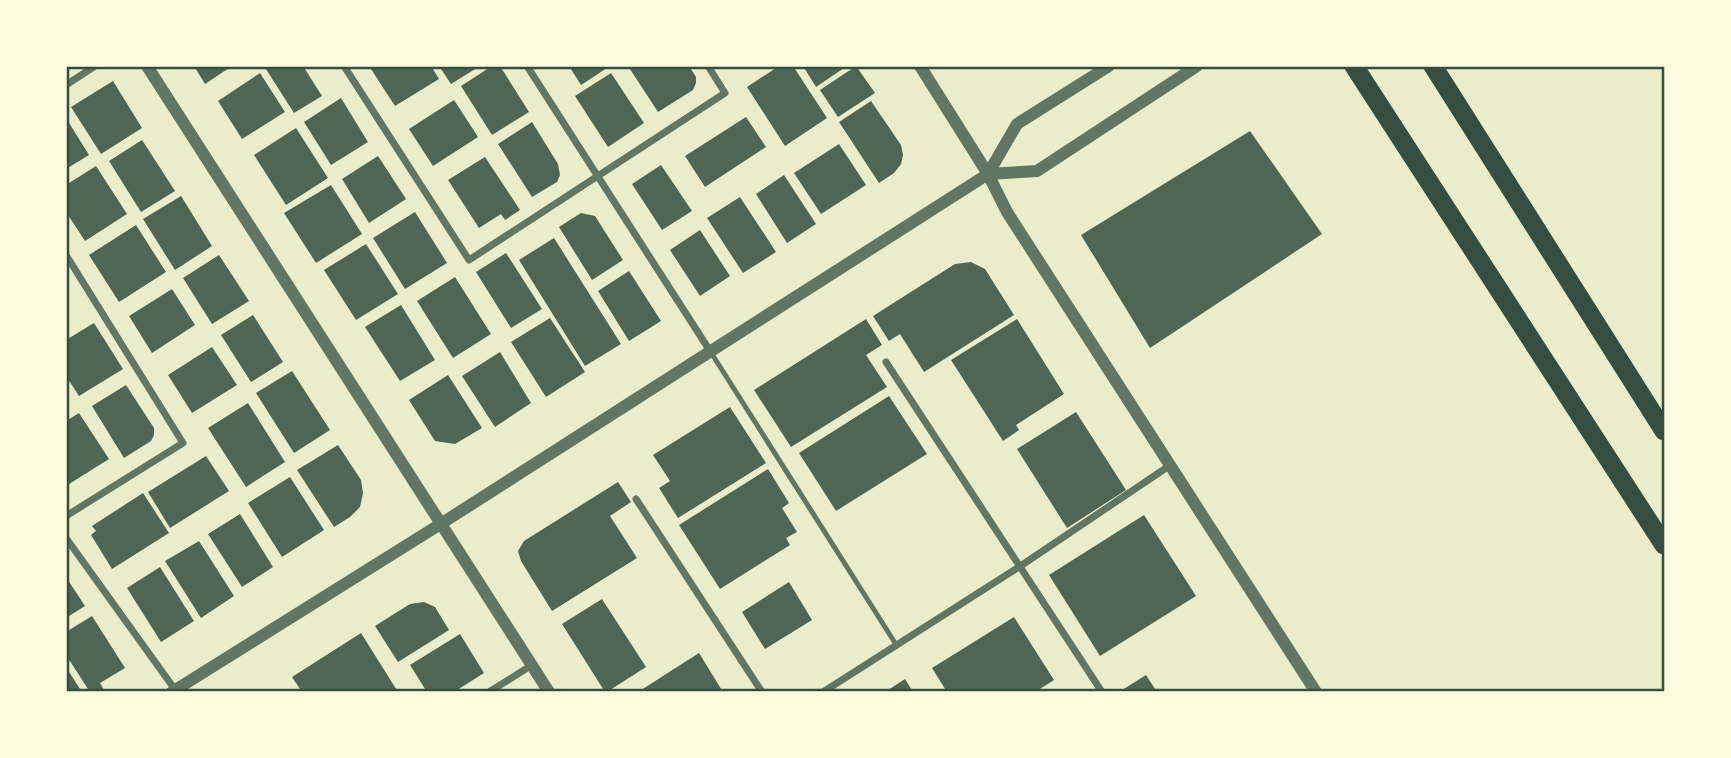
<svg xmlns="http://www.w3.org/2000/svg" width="1731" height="758" font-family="'IBM Plex Sans',sans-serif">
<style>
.building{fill:#4f6655}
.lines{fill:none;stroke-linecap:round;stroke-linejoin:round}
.service{stroke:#617663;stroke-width:5}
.minor{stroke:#617663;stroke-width:7}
.tertiary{stroke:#617663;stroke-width:12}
.trunk{stroke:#344e41;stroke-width:19}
.neatline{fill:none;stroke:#344e41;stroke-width:2.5}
</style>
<rect width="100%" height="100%" fill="#e9edc9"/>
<path class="building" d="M 194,66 L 232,66 L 205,84 Z
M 264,66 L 303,66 L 322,96 L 294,113 Z
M 369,66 L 431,66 L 439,79 L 395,106 Z
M 439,66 L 480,66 L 451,84 Z
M 492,66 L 500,66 L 529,112 L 492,135 L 461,86 Z
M 569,66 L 610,66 L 581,85 Z
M 628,66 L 689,66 L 696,77 L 696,83 L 693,90 L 658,112 Z
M 779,66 L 793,66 L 827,118 L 785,146 L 747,87 Z
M 803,66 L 847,66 L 816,87 Z
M 856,66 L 875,93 L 838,117 L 820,90 Z
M 260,73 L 285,112 L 242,139 L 218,101 Z
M 611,73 L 644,123 L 608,147 L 575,96 Z
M 113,81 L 142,128 L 101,154 L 71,107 Z
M 341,98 L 368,142 L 331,165 L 304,122 Z
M 454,100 L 478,137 L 433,166 L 409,129 Z
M 871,101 L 901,145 L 903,155 L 901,164 L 894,173 L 879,183 L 839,122 Z
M 746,117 L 766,147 L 705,187 L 685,156 Z
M 66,118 L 89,155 L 66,169 Z
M 532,122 L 558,164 L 560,175 L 557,182 L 532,197 L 498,144 Z
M 296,128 L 328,178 L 286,205 L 254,155 Z
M 1250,131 L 1322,234 L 1150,348 L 1081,235 Z
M 142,140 L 175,191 L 141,212 L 109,161 Z
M 839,144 L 866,185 L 821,214 L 794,173 Z
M 378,156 L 406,199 L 369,223 L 342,179 Z
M 485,157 L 520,210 L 505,220 L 501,214 L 479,228 L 448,180 Z
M 661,165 L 692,211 L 662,230 L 632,184 Z
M 96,166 L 127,214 L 85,241 L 66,212 L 66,185 Z
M 784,175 L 816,224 L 787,243 L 756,194 Z
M 331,185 L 362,234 L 316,263 L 284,213 Z
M 181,196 L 212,246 L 175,270 L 143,219 Z
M 740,197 L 776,252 L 743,273 L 707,218 Z
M 415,212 L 447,263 L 405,289 L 373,238 Z
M 581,213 L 595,216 L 623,260 L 592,280 L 559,227 Z
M 136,225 L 166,272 L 119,302 L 89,255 Z
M 700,230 L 730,276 L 700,296 L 670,250 Z
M 554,238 L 621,344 L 585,366 L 519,260 Z
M 366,244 L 398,294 L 356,320 L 324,270 Z
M 506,253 L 542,309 L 511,328 L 476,272 Z
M 219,255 L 249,301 L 212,324 L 183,278 Z
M 971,262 L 985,269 L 1014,315 L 924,372 L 900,334 L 889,341 L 873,316 L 955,264 Z
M 629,271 L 661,321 L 629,341 L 598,291 Z
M 455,277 L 491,334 L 453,358 L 417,301 Z
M 172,289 L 195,325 L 152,353 L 129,316 Z
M 401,305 L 435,360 L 400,381 L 365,327 Z
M 253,315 L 283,362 L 251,382 L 221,335 Z
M 550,318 L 585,372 L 546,397 L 511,342 Z
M 866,319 L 882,345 L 866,355 L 887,387 L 791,447 L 754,390 Z
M 1017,319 L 1064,394 L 1016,425 L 1019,430 L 1003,441 L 951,360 Z
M 94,323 L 123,369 L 79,396 L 66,376 L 66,340 Z
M 212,347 L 237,385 L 192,413 L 168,375 Z
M 500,352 L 531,403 L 495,427 L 462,376 Z
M 292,371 L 330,430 L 294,453 L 256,393 Z
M 448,375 L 482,428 L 455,444 L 435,441 L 409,400 Z
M 126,385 L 154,428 L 154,435 L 151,441 L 124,458 L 92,406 Z
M 889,396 L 927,454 L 836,511 L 799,453 Z
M 248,403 L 285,462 L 246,487 L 208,428 Z
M 730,407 L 766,463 L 678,518 L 659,488 L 670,481 L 653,455 Z
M 1076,412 L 1126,490 L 1067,528 L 1017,449 Z
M 79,413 L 109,459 L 66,486 L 66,421 Z
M 338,445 L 361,480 L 363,493 L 360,507 L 350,517 L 334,527 L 297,470 Z
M 206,456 L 229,491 L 170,528 L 148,492 Z
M 768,469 L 789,503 L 782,508 L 797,532 L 786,538 L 790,545 L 720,589 L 679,525 Z
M 290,477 L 324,530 L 282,557 L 248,503 Z
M 618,482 L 631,502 L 610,516 L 637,558 L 552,611 L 521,561 L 518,551 L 524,541 Z
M 143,493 L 169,533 L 112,569 L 91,535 L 96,531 L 92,526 Z
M 240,514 L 273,567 L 242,587 L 208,534 Z
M 1144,515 L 1196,596 L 1100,656 L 1049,575 Z
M 199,541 L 234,596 L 201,618 L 165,561 Z
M 160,567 L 194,621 L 161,642 L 127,588 Z
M 66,577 L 85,606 L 66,618 Z
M 789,582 L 812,620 L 765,649 L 742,612 Z
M 602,599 L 646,667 L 607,692 L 605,692 L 562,624 Z
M 424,602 L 435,607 L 449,630 L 398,662 L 375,626 L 410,604 Z
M 92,616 L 125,668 L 100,683 L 105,692 L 90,692 L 66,655 L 66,632 Z
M 1014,617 L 1054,680 L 1035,692 L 947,692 L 932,668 Z
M 361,633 L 398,692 L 302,692 L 292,677 Z
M 460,634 L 484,673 L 454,692 L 427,692 L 410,665 Z
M 699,653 L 723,692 L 638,692 Z
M 66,667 L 80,689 L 76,692 L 66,692 Z
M 1146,675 L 1157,692 L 1119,692 Z
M 905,679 L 913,692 L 885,692 Z"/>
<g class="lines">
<path class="service" d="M 710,351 L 897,646"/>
<path class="minor" d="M 344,66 L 469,260 L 725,93 L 708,66
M 527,66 L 710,351
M 66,85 L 95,66
M 66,255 L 183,443 L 66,516
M 886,362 L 1102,692
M 636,499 L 762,692
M 66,538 L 176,691
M 489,692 L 532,665
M 823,692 L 1019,567 L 1169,466"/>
<path class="tertiary" d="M 147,66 L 549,692
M 920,66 L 988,174 L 1007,212 L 1316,692
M 988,174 L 1037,171 L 1197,66
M 172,692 L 439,525 L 988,174 L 1017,124 L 1109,66"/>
<path class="trunk" d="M 1354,66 L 1664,545
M 1433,66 L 1664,431"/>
</g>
<rect width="1731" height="758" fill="none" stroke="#fefae0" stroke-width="136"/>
<rect x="68" y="68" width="1595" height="622" class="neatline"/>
</svg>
